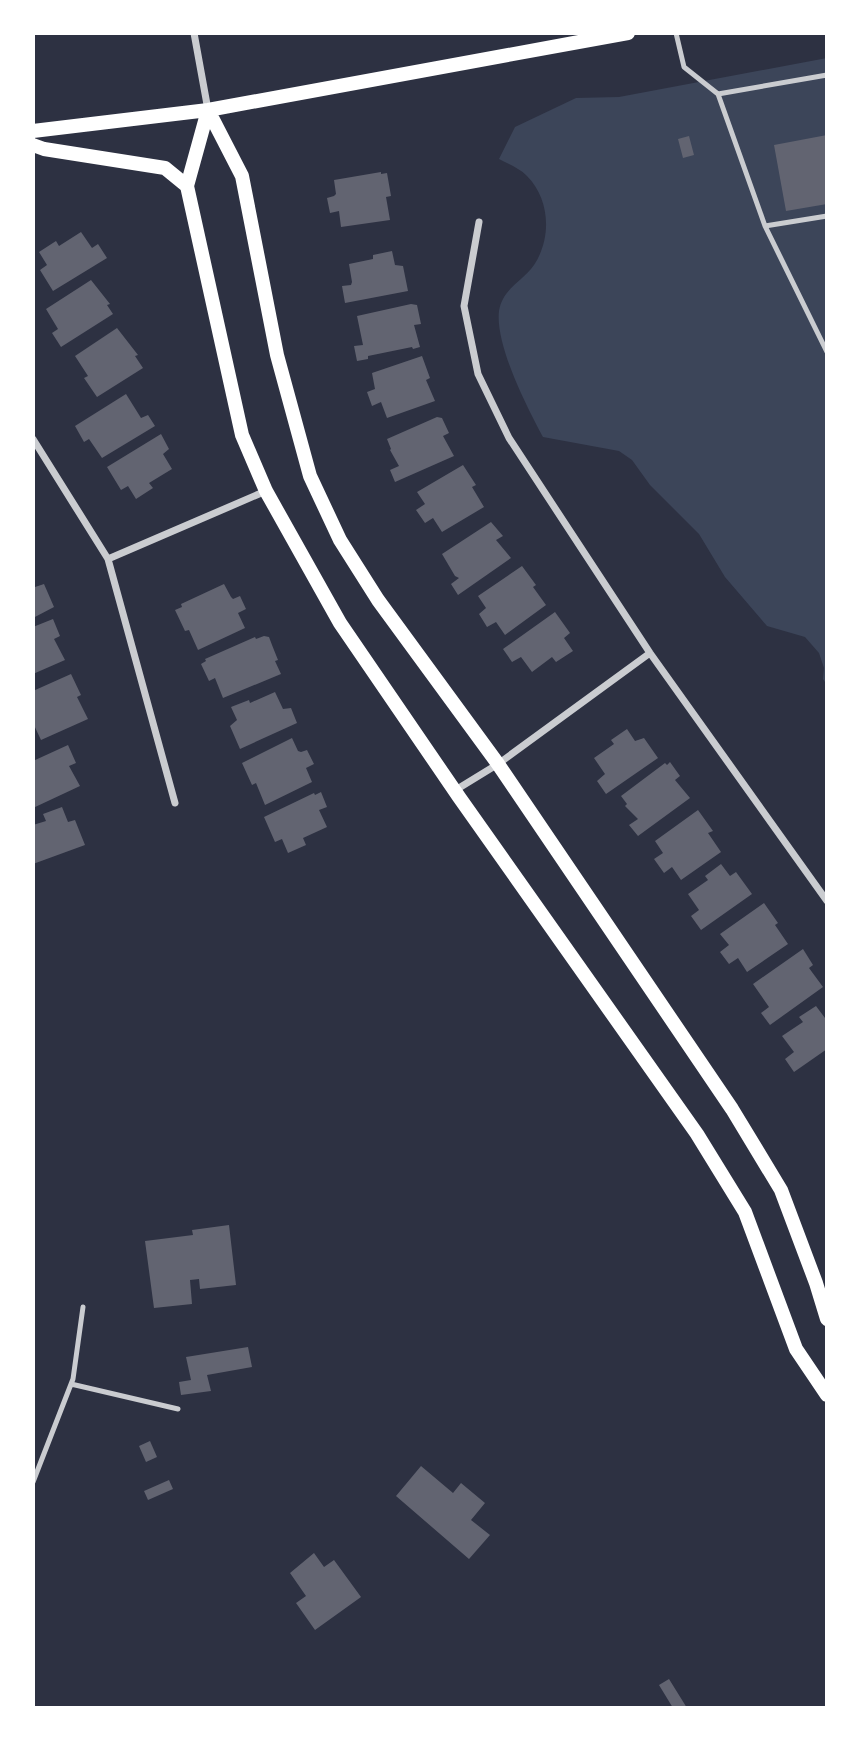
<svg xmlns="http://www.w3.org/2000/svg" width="860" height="1741" font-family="Signika,sans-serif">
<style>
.green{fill:#3c4559}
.building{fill:#626471}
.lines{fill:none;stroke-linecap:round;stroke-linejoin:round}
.service{stroke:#caccd0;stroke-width:5}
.minor{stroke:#caccd0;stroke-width:7}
.secondary{stroke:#fff;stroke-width:14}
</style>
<rect width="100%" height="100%" fill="#2d3142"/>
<path class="green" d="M 827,58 L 827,685 L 823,679 L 824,668 L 819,653 L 805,637 L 767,626 L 725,577 L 699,534 L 650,485 L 632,460 L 619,451 L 543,437 C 527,407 495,345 499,311 C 503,288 522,282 534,265 C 552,238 550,199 527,176 C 519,168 508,164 499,159 L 515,127 L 576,98 L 619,97 Z"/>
<path class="building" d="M 827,135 L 827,204 L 786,211 L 774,145 Z
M 689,136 L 694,155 L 683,158 L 678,139 Z
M 381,172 L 381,174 L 387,173 L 391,196 L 386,197 L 390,220 L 341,227 L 339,211 L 330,213 L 327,198 L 334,196 L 336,194 L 334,180 Z
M 81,232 L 92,248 L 98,244 L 107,258 L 53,291 L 40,270 L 47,265 L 39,252 L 56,241 L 59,246 Z
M 392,251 L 395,265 L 403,266 L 408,291 L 345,303 L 342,286 L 351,285 L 352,282 L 349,264 L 373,259 L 373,255 Z
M 91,280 L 110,304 L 107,305 L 113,314 L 61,347 L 52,333 L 58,329 L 46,309 Z
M 411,304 L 417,305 L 421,324 L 414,325 L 420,347 L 413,349 L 412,347 L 368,356 L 368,359 L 357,361 L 354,346 L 363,345 L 357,316 Z
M 117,328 L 138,355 L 135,356 L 143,368 L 97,397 L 84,378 L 88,376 L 75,356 Z
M 422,356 L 430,378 L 426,380 L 435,401 L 387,418 L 381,402 L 372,406 L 367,392 L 375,389 L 372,373 Z
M 126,394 L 141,418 L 148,415 L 155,426 L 102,458 L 89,439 L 84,442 L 75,426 Z
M 437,417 L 442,418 L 449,433 L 443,436 L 454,456 L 395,482 L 390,470 L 399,466 L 390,450 L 391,449 L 387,439 Z
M 161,434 L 169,449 L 163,454 L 172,469 L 149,483 L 153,488 L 136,499 L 128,486 L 121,490 L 107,467 Z
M 463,465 L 476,485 L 472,487 L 484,507 L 442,532 L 433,518 L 425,523 L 416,510 L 425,504 L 417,492 Z
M 491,522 L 503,536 L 496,540 L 511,558 L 458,595 L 451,584 L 459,578 L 455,576 L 442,554 Z
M 522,566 L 536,585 L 533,587 L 546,605 L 505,635 L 496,622 L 487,627 L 479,614 L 486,608 L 478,596 Z
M 33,583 L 35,587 L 44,584 L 54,607 L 33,618 Z
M 224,584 L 231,597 L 233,599 L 240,596 L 246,609 L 238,613 L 245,628 L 198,650 L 189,630 L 185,631 L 175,610 L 182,607 L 181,604 Z
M 555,612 L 570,633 L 564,638 L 573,651 L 556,662 L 552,657 L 532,672 L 521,657 L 512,662 L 503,649 Z
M 53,619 L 60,636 L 54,639 L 65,660 L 33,674 L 33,627 Z
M 264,636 L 269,637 L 272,645 L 278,660 L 275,661 L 281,674 L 223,698 L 215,678 L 209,681 L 201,664 L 206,661 L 205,659 L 255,637 L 256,639 Z
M 71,674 L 81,695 L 77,697 L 88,719 L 41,740 L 33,723 L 33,691 Z
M 275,692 L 283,709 L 291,708 L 297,723 L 240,749 L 230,726 L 237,720 L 231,707 L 249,700 L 250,703 Z
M 627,729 L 635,741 L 644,738 L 658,758 L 606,794 L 597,781 L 605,774 L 594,758 L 614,744 L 611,740 Z
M 292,738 L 298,751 L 301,752 L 307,750 L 314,764 L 306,768 L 312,782 L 265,805 L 256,783 L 252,785 L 242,763 Z
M 68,745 L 76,763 L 69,766 L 80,786 L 33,808 L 33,761 Z
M 670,762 L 680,776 L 675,780 L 690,798 L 638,836 L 629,825 L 638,819 L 625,806 L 627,804 L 621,796 L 665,763 L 667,765 Z
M 321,792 L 327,807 L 319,810 L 327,827 L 303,838 L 306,845 L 288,853 L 282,839 L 275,842 L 264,817 L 314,793 L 315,795 Z
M 62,807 L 68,822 L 75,820 L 85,845 L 33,864 L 33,825 L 46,821 L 43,814 Z
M 698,810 L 713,831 L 708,833 L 721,852 L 681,880 L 672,867 L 664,873 L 654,859 L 663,853 L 655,841 Z
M 721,864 L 730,876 L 736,872 L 752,894 L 701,930 L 691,916 L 699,910 L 688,894 L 708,880 L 705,876 Z
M 764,903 L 778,923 L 775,925 L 788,944 L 747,972 L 738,958 L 729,964 L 720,952 L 729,945 L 720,934 Z
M 803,949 L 813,965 L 809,968 L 823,987 L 770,1025 L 761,1013 L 769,1007 L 753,984 Z
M 816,1006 L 825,1018 L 827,1017 L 827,1049 L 794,1072 L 785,1059 L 794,1052 L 782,1036 L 803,1022 L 799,1017 Z
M 229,1225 L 236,1285 L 200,1289 L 199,1279 L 190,1280 L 192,1304 L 154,1308 L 145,1241 L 193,1235 L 192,1230 Z
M 248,1347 L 252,1367 L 207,1375 L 211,1391 L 181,1395 L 179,1382 L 191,1380 L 186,1357 Z
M 150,1441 L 157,1457 L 146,1462 L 139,1446 Z
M 421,1466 L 453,1493 L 461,1483 L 485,1503 L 471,1520 L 490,1535 L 469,1559 L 396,1496 Z
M 169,1480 L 173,1489 L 148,1500 L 144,1491 Z
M 314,1553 L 324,1567 L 334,1560 L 361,1597 L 315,1630 L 296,1603 L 306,1596 L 290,1573 Z
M 669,1679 L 687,1708 L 673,1708 L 659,1685 Z"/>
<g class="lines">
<path class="service" d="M 676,33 L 684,67 L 718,94 L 765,226 L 827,352
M 718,94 L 827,75
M 765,226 L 827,216
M 71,1384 L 178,1409
M 33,1482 L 73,1379 L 83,1307"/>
<path class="minor" d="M 194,33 L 208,110
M 479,222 L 464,306 L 478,374 L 509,438 L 650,653 L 827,901
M 33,439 L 108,559 L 175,803
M 108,559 L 266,491
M 454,791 L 498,764 L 650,653"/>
<path class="secondary" d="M 208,110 L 187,186 L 242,435 L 266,491 L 340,623 L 459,797 L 697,1134 L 745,1212 L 796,1349 L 827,1395
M 208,110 L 242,176 L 277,355 L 310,476 L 340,540 L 378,600 L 498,764 L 732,1109 L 781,1190 L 816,1283 L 827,1319
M 33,131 L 208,110 L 628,33
M 33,145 L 44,149 L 165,168 L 187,186"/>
</g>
<rect width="860" height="1741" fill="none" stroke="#ffffff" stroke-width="70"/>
</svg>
